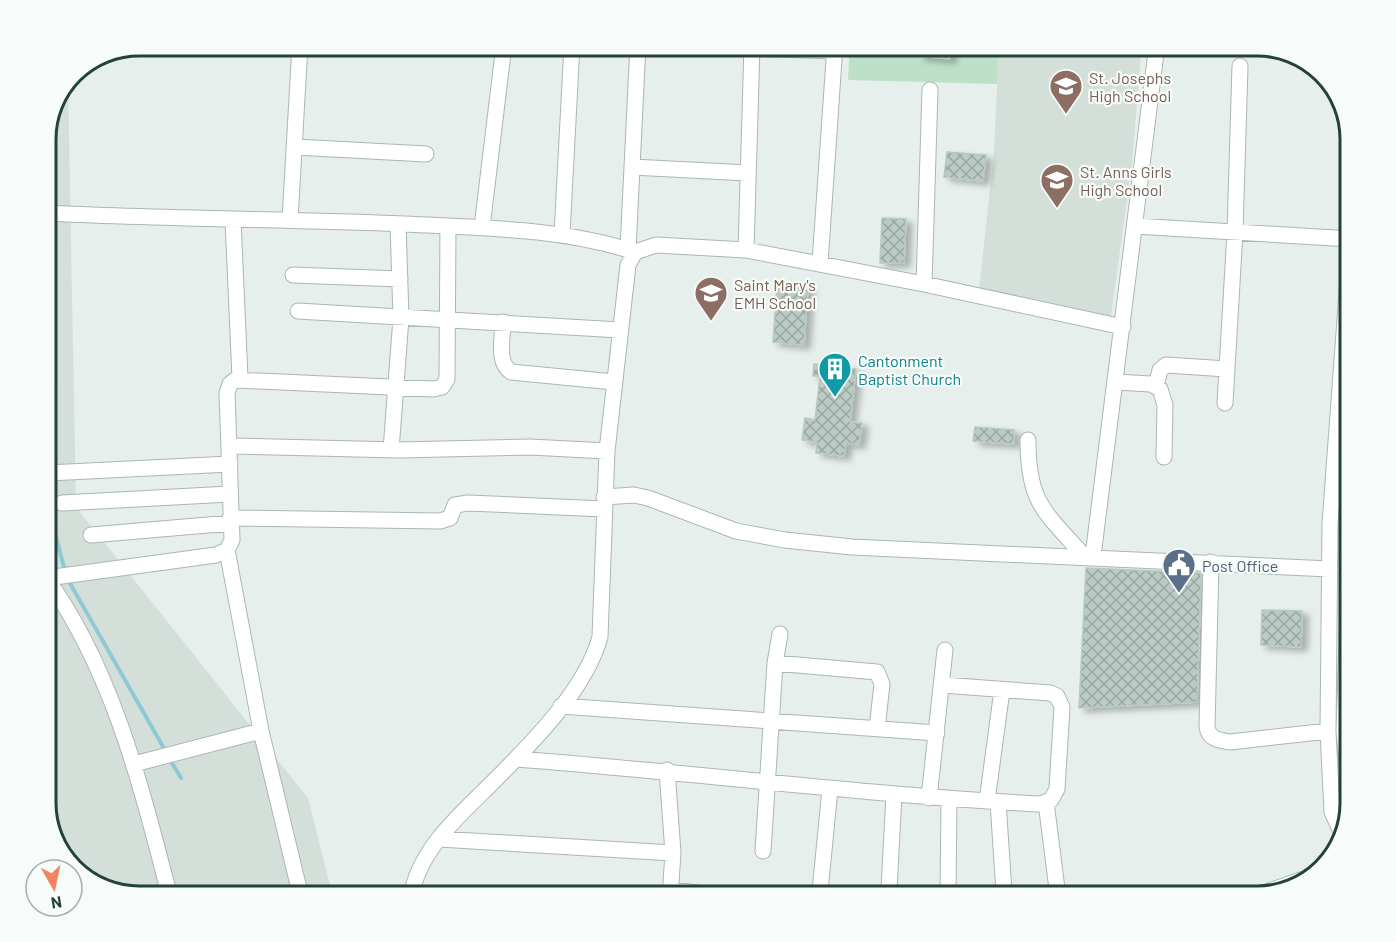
<svg xmlns="http://www.w3.org/2000/svg" width="1396" height="942" font-family="Barlow,sans-serif">
<style>
.built{fill:#d4dfda}
.pitch{fill:#bfe0c8}
.lines{fill:none;stroke-linecap:round;stroke-linejoin:round}
.stream{stroke:#8ec9d4;stroke-width:4}
.building{fill:url(#building-cross-hatch);stroke:#b8c9c2;stroke-width:1.5;filter:url(#shadow)}
.minor-casing{stroke:#a8b8b2;stroke-width:17}
.minor{stroke:#fff;stroke-width:15}
.labels{text-anchor:middle;dominant-baseline:central;stroke-width:4.5;stroke-linejoin:round;paint-order:stroke}
.education-label{font-size:16px;fill:#785e54;stroke:#f7fbf9;text-anchor:start}
.culture-label{font-size:16px;fill:#0d838f;stroke:#f7fbf9;text-anchor:start}
.service-label{font-size:16px;fill:#4e5e75;stroke:#f7fbf9;text-anchor:start}
.rim{fill:none;stroke:#24423a;stroke-width:3}
</style>
<defs>
<pattern id="building-cross-hatch" width="8" height="8" patternUnits="userSpaceOnUse" patternTransform="scale(1.5)"><rect width="8" height="8" fill="#bbcac4"/><path d="M0 0l8 8M0 8l8-8" fill="none" stroke="#98a6a0"/></pattern>
<filter id="shadow"><feDropShadow dx="6" dy="4" stdDeviation="3" flood-color="#0004"/></filter>
</defs>
<rect width="100%" height="100%" fill="#e6efeb"/>
<path class="built" d="M 999,45 L 1142,45 L 1132,163 L 1111,316 L 979,290 L 994,153 Z
M 68,83 L 76,507 L 308,798 L 333,897 L 139,897 L 86,881 L 57,850 L 45,809 L 45,133 Z"/>
<path class="pitch" d="M 850,45 L 999,45 L 997,84 L 848,80 Z"/>
<g class="lines">
<path class="stream" d="M 45,496 L 65,571
M 67,578 L 166,752
M 169,758 L 181,778"/>
</g>
<path class="building" d="M 920,45 L 951,46 L 950,59 L 919,56 Z
M 947,152 L 986,155 L 983,181 L 944,177 Z
M 882,218 L 906,219 L 904,263 L 880,263 Z
M 777,284 L 808,286 L 804,345 L 773,342 Z
M 814,364 L 856,369 L 850,422 L 862,423 L 859,445 L 846,443 L 844,456 L 816,453 L 817,442 L 802,440 L 805,418 L 815,420 L 820,376 L 813,376 Z
M 975,427 L 1014,430 L 1014,444 L 973,441 Z
M 1086,568 L 1201,573 L 1197,702 L 1079,708 Z
M 1262,610 L 1302,611 L 1301,647 L 1261,645 Z"/>
<g class="lines">
<g class="minor-casing">
<path id="minor" d="M 656,45 L 834,51
M 295,147 L 426,154
M 632,167 L 748,173
M 45,213 C 165,219 285,219 405,224 C 483,228 561,228 635,252
M 233,220 L 240,378
M 290,220 L 300,45
M 1135,226 L 1351,239
M 482,227 L 504,45
M 562,234 L 572,45
M 628,249 L 638,45
M 746,250 L 752,45
M 820,263 L 835,45
M 293,275 L 400,279
M 924,284 L 930,90
M 298,311 L 620,330
M 503,322 C 503,338 496,362 511,372 L 614,382
M 1115,382 L 1151,384 L 1160,389 L 1165,405 L 1164,457
M 1156,386 L 1160,370 L 1166,365 L 1227,369
M 1225,403 L 1235,232 L 1240,66
M 1028,440 C 1028,503 1044,511 1084,556
M 230,446 L 398,450 L 530,447 L 607,451
M 391,450 L 401,318 L 398,224
M 48,473 L 230,464
M 604,497 L 634,495 L 648,498 L 736,531 L 785,540 L 852,547 L 1330,569
M 62,503 L 230,494
M 230,518 L 440,521 L 450,518 L 455,505 L 468,503 L 604,509
M 91,535 L 231,523
M 227,550 L 261,731 L 301,897
M 1093,556 L 1157,45
M 1211,562 L 1207,727 C 1209,740 1220,740 1230,742 L 1328,731
M 45,576 C 113,670 141,786 170,897
M 47,578 L 216,555 L 227,550 L 232,540 L 227,393 L 230,384 L 235,380 L 433,389 L 442,387 L 447,379 L 448,226
M 775,663 L 877,672 L 882,684 L 877,729
M 561,706 L 937,733
M 516,759 C 691,772 865,795 1040,804 L 1051,800 L 1057,789 L 1062,707 L 1057,696 L 1050,693 L 943,685
M 134,764 L 261,731
M 667,770 L 673,853 L 670,897
M 929,798 L 945,650
M 987,801 L 1002,690
M 998,802 L 1004,892
M 1046,802 L 1058,897
M 1351,804 L 1344,731 L 1351,515
M 1342,834 L 1332,812 L 1328,731 L 1330,524 L 1351,237
M 439,839 L 673,853
M 763,851 L 775,663 L 780,634
M 889,889 L 894,795
M 671,890 L 733,897
M 948,893 L 949,799
M 411,897 C 418,854 452,822 482,793 C 523,752 585,693 600,637 L 607,451 L 628,265 L 635,252 L 656,245 L 746,250 L 924,284 L 1123,327
M 817,897 L 820,891 L 830,789
M 1252,897 L 1312,876"/>
</g>
<use href="#minor" class="minor"/>
</g>
<defs>
<g id="school-pin" transform="scale(1.725)"><path d="M0 17L-7.5 6A9.5 9.5 0 1 1 7.5 6Z" fill="#8d6e63" stroke="#f7fbf9"/><path d="M0-5L7-2L0 1L-7-2ZM-4 1L0 2.5L4 1V4Q0 6-4 4Z" fill="#fff"/></g>
<g id="building-pin" transform="scale(1.725)"><path d="M0 17L-7.5 6A9.5 9.5 0 1 1 7.5 6Z" fill="#0f9aa8" stroke="#f7fbf9"/><path d="M-4-6H4V6H1V3H-1V6H-4ZM-2.5-4.3h1.7v1.8h-1.7ZM.8-4.3h1.7v1.8H.8ZM-2.5-1h1.7V.8h-1.7ZM.8-1h1.7V.8H.8Z" fill="#fff"/></g>
<g id="civic-pin" transform="scale(1.725)"><path d="M0 17L-7.5 6A9.5 9.5 0 1 1 7.5 6Z" fill="#5c6f8a" stroke="#f7fbf9"/><path d="M-.6-6.5H3V-4.5H.6V-3L4-1V1h2V6H-6V1h2V-1L-.6-3ZM-1.2 2.5V6h2.4V2.5Z" fill="#fff"/></g>
</defs>
<g fill-rule="evenodd">
<use href="#school-pin" x="1066" y="86"/>
<use href="#school-pin" x="1057" y="180"/>
<use href="#school-pin" x="711" y="293"/>
<use href="#building-pin" x="835" y="369"/>
<use href="#civic-pin" x="1179" y="565"/>
</g>
<g class="labels">
<g class="education-label">
<text x="1089" y="77">St. Josephs<tspan x="1089" dy="18">High School</tspan></text>
<text x="1080" y="171">St. Anns Girls<tspan x="1080" dy="18">High School</tspan></text>
<text x="734" y="284">Saint Mary's<tspan x="734" dy="18">EMH School</tspan></text>
</g>
<g class="culture-label">
<text x="858" y="360">Cantonment<tspan x="858" dy="18">Baptist Church</tspan></text>
</g>
<g class="service-label">
<text x="1202" y="565">Post Office</text>
</g>
</g>
<path d="M0 0H1396V942H0ZM139 56H1257A83 83 0 0 1 1340 139V803A83 83 0 0 1 1257 886H139A83 83 0 0 1 56 803V139A83 83 0 0 1 139 56Z" fill="#f7fbf9" fill-rule="evenodd"/>
<path class="rim" d="M139 56H1257A83 83 0 0 1 1340 139V803A83 83 0 0 1 1257 886H139A83 83 0 0 1 56 803V139A83 83 0 0 1 139 56Z"/>
<g transform="translate(54 888) rotate(171)"><circle r="28" fill="#f7fbf9" stroke="#a3b1ad" stroke-width="1.5"/>
<path d="M0-4.5L10 22L0 15L-10 22Z" fill="#f4845f"/>
<text y="-9" font-size="16" font-weight="bold" text-anchor="middle" fill="#24423a">N</text>
</g>
</svg>
